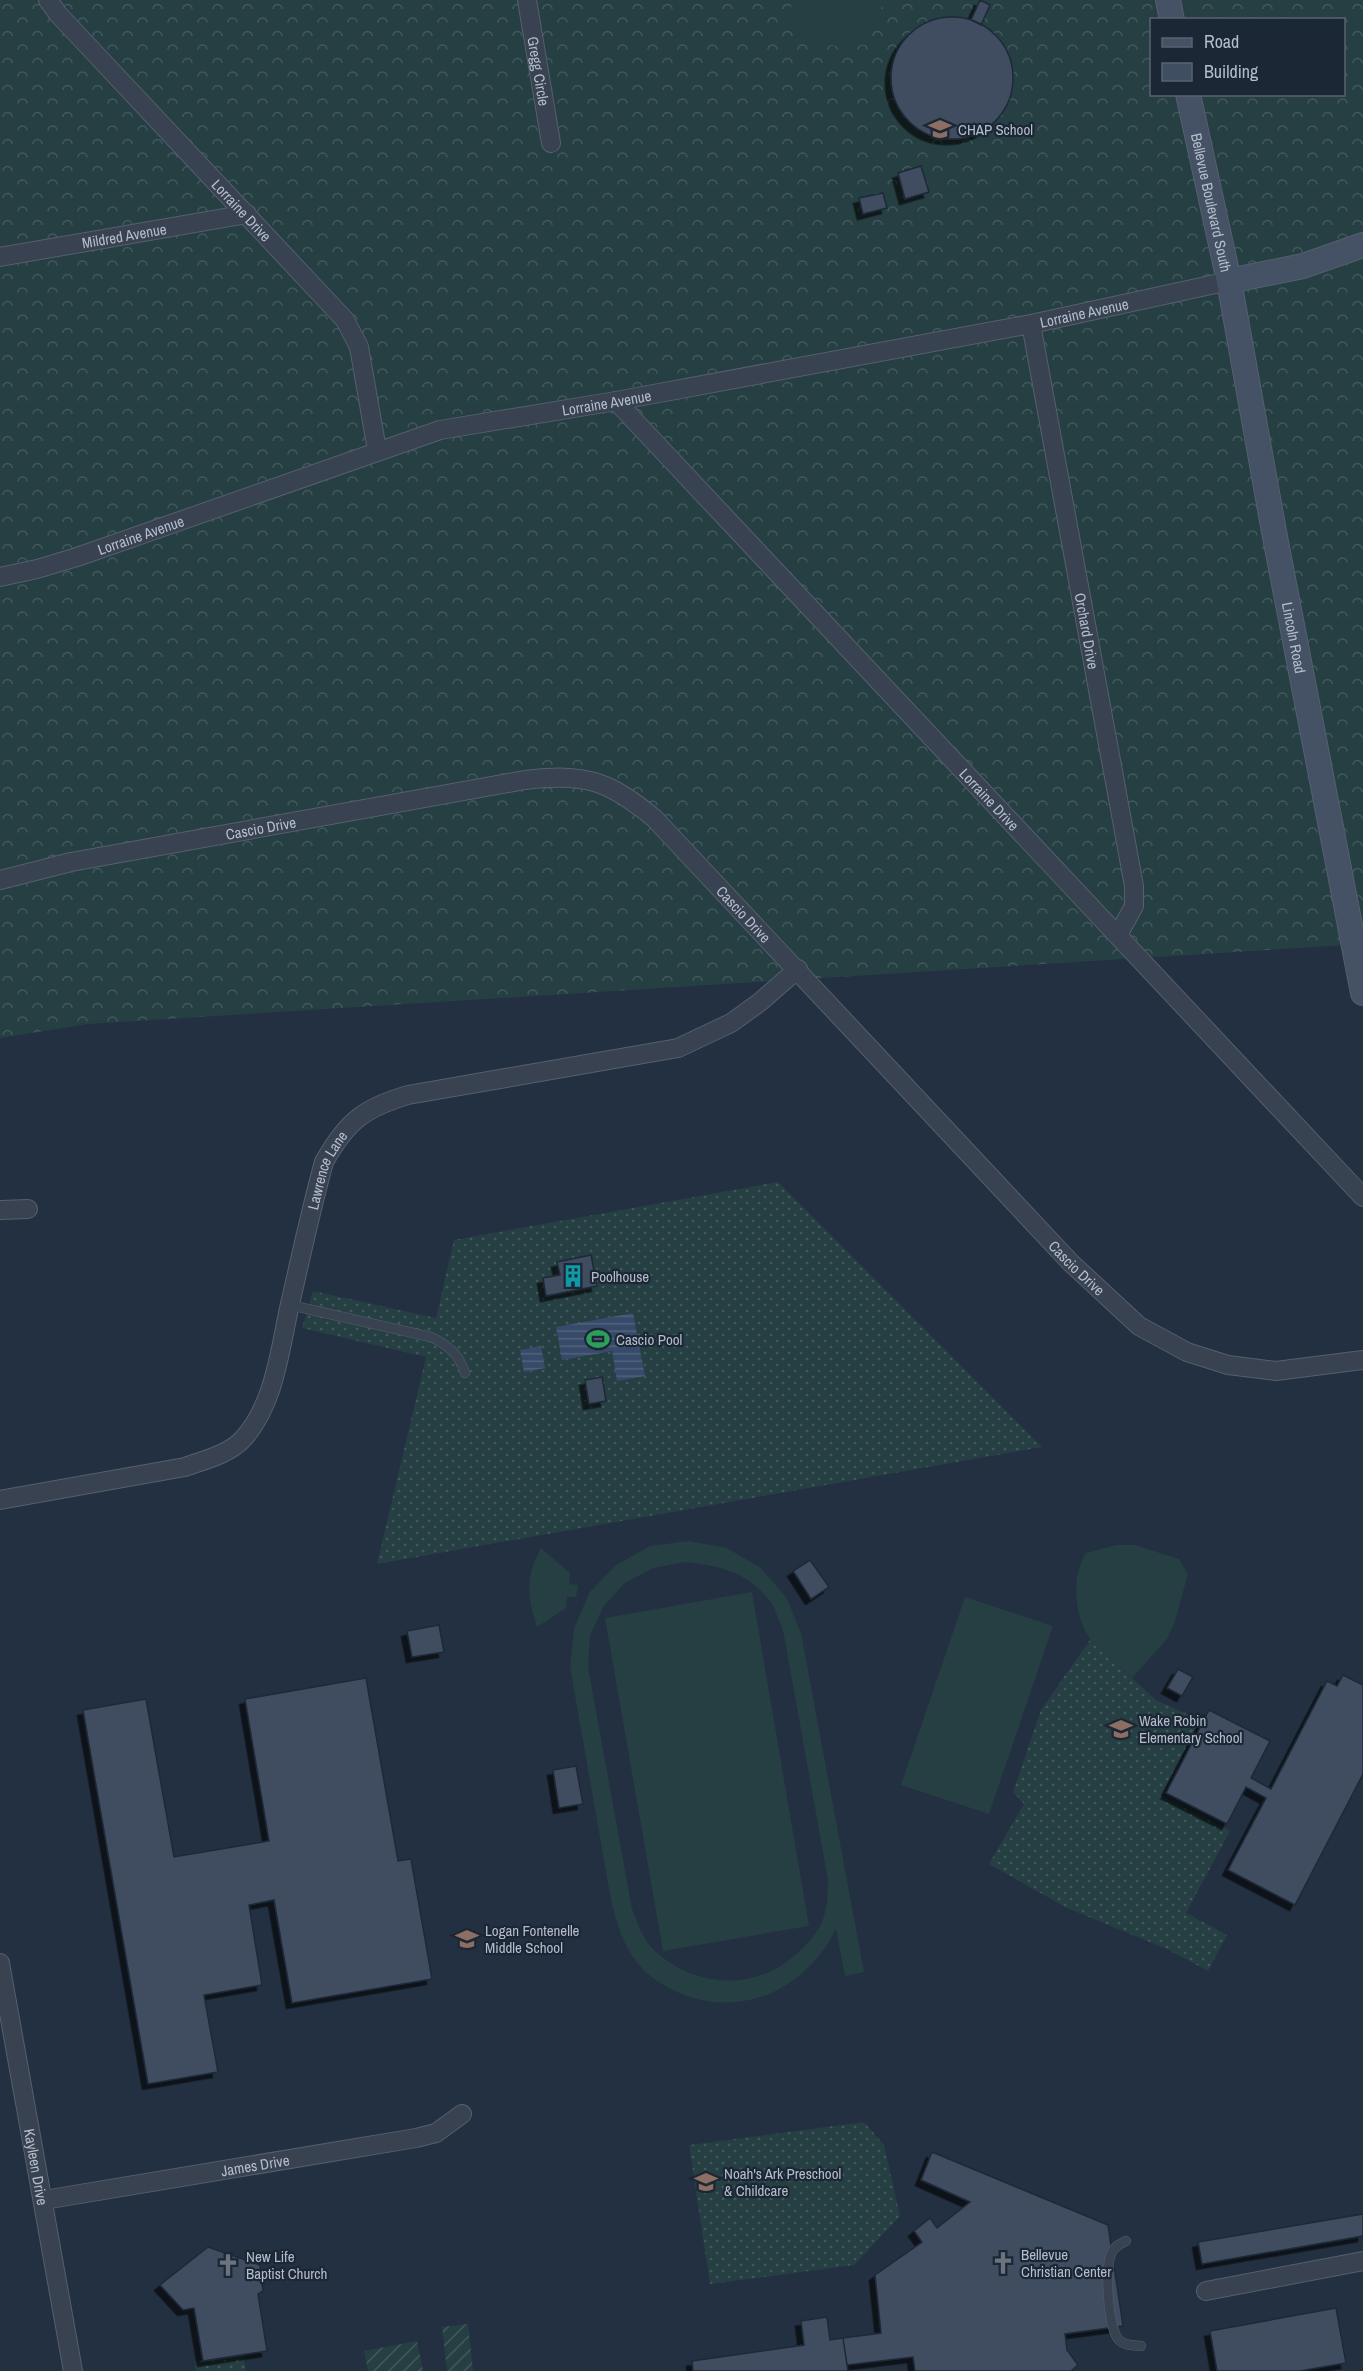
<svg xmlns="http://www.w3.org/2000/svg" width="1363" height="2371" font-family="'Archivo Narrow',sans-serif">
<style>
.grass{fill:url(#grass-dots)}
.forest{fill:url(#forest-crowns);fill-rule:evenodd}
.garden{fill:url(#garden-furrows)}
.pitch{fill:#253f42;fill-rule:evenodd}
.water{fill:url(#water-rules)}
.building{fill:#3f4e61;stroke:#1e2938;stroke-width:1.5;filter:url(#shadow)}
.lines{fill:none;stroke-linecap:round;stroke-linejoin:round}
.lane-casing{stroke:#55606e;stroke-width:10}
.street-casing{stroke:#55606e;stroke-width:20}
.secondary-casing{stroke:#55606e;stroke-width:26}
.lane{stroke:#384251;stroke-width:9}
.street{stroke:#384251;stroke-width:18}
.secondary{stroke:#455164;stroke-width:24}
.labels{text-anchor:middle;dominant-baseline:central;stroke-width:4.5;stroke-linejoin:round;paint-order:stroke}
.street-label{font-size:15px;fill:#b4bdcb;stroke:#1c2736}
.poi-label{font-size:15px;fill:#b4bdcb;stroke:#1c2736;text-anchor:start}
</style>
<defs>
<pattern id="grass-dots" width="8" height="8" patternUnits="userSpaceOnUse" patternTransform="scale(1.5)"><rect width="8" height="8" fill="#253f42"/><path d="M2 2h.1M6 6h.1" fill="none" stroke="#42595c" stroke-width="1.8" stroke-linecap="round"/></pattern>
<pattern id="forest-crowns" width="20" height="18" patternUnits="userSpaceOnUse" patternTransform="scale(1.5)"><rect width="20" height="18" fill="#253f42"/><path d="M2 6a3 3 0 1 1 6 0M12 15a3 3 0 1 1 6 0" fill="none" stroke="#42595c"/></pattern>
<pattern id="garden-furrows" width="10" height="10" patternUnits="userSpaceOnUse" patternTransform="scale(1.5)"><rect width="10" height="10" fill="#253f42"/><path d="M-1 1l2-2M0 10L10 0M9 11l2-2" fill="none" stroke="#42595c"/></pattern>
<pattern id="water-rules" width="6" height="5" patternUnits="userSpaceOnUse" patternTransform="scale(1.5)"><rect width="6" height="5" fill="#364b69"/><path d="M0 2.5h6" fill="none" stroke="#51637d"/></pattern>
<filter id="shadow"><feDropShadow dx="-5.5" dy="5.5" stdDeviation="0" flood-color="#0009"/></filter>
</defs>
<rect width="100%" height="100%" fill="#233041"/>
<path class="grass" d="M 778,1182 L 1042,1447 L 377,1564 L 426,1357 L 302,1328 L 313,1291 L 436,1318 L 454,1240 Z
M 1090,1640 L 1156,1700 L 1200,1720 L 1161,1796 L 1230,1831 L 1186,1913 L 1227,1935 L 1208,1971 L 1167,1949 L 1067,1908 L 989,1864 L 1024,1804 L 1013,1792 L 1041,1710 Z
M 864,2122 L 884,2145 L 900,2216 L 854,2265 L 710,2284 L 689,2145 Z
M 243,2355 L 246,2371 L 196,2371 L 195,2361 Z"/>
<path class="forest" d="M 0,0 L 1363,0 L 1363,944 L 88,1024 L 0,1038 ZM 1152,20 L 1344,20 L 1344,94 L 1152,94 Z"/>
<path class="garden" d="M 468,2324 L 473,2371 L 447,2371 L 442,2327 Z
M 417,2341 L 423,2371 L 368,2371 L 364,2351 Z"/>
<path class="pitch" d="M 791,0 L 884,0 L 868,43 L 849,48 L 825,44 L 808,35 L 799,28 L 792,16 Z
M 689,1541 L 727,1548 L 761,1568 L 786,1597 L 801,1633 L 864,1972 L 845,1976 L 836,1929 C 808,1986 748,2017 687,1996 C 670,1990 652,1980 640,1966 C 623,1947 617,1924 611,1900 L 570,1667 L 574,1629 L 589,1593 L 616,1565 L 650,1546 ZM 685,1562 C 717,1565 748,1572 769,1600 C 775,1608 779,1621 783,1630 L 828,1880 C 827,1890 828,1902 825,1912 C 822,1929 807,1945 794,1956 C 753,1992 692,1987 653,1949 C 643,1939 637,1922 632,1909 L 588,1667 L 590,1636 L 603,1607 L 625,1583 L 653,1568 Z
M 1116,1545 L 1135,1545 L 1179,1559 L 1188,1574 L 1174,1624 L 1167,1639 L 1132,1678 C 1120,1667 1098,1652 1090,1639 C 1074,1615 1071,1577 1086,1553 Z
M 541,1548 L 570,1573 L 569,1584 L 578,1585 L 576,1597 L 567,1597 L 566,1608 L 537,1627 C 527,1595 525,1578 541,1548 Z
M 752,1592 L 809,1926 L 663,1951 L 605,1618 Z
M 965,1597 L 1053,1626 L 989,1814 L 901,1785 Z"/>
<path class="water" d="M 633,1313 L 645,1376 L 617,1381 L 612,1351 L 562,1360 L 556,1327 Z
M 541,1346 L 545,1368 L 524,1372 L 520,1350 Z"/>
<path class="building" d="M 980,0 L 990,5 L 981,25 L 971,20 Z
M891 78a61 61 0 1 1 122 0a61 61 0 1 1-122 0Z
M 921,166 L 929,192 L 905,199 L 898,173 Z
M 883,193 L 887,208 L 863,214 L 859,198 Z
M 591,1255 L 597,1286 L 546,1296 L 543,1278 L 560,1275 L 557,1262 Z
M 602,1377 L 606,1401 L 589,1404 L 585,1380 Z
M 810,1560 L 829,1587 L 811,1599 L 793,1571 Z
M 439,1625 L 444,1652 L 412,1657 L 407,1631 Z
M 1178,1669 L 1193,1677 L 1182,1696 L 1167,1688 Z
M 1343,1675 L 1363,1685 L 1363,1774 L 1295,1905 L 1228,1870 L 1266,1798 L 1246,1787 L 1227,1824 L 1166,1793 L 1209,1710 L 1270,1741 L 1251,1778 L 1271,1789 L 1327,1681 L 1337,1686 Z
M 366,1678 L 398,1861 L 411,1859 L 432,1979 L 292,2003 L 274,1900 L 249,1905 L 262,1985 L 204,1995 L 218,2072 L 148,2084 L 83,1710 L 146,1699 L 174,1857 L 269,1841 L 245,1699 Z
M 576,1766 L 583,1804 L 559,1808 L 553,1770 Z
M 932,2152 L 1108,2225 L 1123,2326 L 1065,2334 L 1067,2350 L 1078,2365 L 1071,2371 L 915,2371 L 913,2357 L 847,2365 L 843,2338 L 881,2333 L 875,2275 L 922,2242 L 914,2231 L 930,2218 L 937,2228 L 970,2202 L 921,2180 Z
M 1363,2214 L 1363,2236 L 1202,2264 L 1198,2242 Z
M 208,2247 L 260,2265 L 263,2291 L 258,2294 L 267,2351 L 203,2361 L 194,2308 L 183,2310 L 160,2285 Z
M 1336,2308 L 1346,2363 L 1300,2371 L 1217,2371 L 1210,2331 Z
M 827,2317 L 830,2340 L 843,2338 L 848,2371 L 693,2371 L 692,2361 L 804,2345 L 801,2321 Z"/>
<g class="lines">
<g class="lane-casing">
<path id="lane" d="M 290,1305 L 431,1337 C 448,1345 459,1354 465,1373
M 1126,2241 C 1120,2244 1115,2246 1112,2252 C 1104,2266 1108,2329 1119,2340 C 1125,2346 1133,2345 1141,2346"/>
</g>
<g class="street-casing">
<g id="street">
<path id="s1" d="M 48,0 L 58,14 L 345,320 L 359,347 L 377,450"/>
<path id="s2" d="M 527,0 L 551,143"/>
<path id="s3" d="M 0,257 L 247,214"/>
<path id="s4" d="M 1031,324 L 1134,886 L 1134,906 L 1118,935"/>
<path id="s5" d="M 616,401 L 1363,1197"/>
<path id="s6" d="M 0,577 L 37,569 L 77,557 L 440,430 L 616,401 L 1031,324 L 1229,281"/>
<path id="s7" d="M 0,880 L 71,862 L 525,780 C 585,773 608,780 654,818 L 1071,1263 L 1139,1326 L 1187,1352 L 1228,1365 L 1276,1371 L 1363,1360"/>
<path d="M 0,1210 L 28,1209"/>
<path id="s8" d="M 0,1500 L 185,1467 C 204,1460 227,1455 242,1440 C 275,1405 280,1348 290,1304 C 301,1256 311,1209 324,1162 C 347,1121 364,1108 408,1095 L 678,1048 L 731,1023 L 760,1002 L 798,969"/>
<path id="s9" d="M 0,1963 L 73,2371"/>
<path id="s10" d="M 44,2200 L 416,2138 L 436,2133 L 462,2114"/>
<path d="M 1206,2291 L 1363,2261"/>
</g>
</g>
<g class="secondary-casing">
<g id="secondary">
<path d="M 1168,0 L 1172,20"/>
<path id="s11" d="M 1188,94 L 1229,281 L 1275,537 L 1363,993"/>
<path d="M 1229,281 L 1303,266 L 1363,245"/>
</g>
</g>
<use href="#lane" class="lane"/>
<use href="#street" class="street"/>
<use href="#secondary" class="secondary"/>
</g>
<defs>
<g id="school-bare" transform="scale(1.8)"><path d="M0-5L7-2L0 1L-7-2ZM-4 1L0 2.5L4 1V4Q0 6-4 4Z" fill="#8d6e63" stroke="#1c2736" stroke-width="2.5" paint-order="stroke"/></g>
<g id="building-bare" transform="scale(1.8)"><path d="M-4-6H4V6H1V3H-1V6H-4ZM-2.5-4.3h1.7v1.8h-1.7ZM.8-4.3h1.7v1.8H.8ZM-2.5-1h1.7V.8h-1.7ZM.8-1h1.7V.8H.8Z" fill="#0f9aa8" stroke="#1c2736" stroke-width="2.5" paint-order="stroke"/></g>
<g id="stadium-bare" transform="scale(1.8)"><path d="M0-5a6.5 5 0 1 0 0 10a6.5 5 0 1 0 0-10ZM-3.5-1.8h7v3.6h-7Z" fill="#2e9e5b" stroke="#1c2736" stroke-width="2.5" paint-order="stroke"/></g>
<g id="church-bare" transform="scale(1.8)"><path d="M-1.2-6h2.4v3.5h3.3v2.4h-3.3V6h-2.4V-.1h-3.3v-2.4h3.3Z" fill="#6b7280" stroke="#1c2736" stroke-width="2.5" paint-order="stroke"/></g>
</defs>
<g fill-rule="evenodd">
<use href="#school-bare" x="940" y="129"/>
<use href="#building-bare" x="573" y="1276"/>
<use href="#stadium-bare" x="598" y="1339"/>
<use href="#school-bare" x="1121" y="1729"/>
<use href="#school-bare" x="467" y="1939"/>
<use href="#school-bare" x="706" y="2182"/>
<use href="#church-bare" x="1003" y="2263"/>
<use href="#church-bare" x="228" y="2265"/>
</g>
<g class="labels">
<g class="street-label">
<text stroke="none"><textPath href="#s2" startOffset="72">Gregg Circle</textPath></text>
<text stroke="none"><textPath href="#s11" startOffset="111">Bellevue Boulevard South</textPath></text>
<text stroke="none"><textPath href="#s1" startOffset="286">Lorraine Drive</textPath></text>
<text stroke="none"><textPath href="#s3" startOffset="126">Mildred Avenue</textPath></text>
<text stroke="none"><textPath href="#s6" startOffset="1119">Lorraine Avenue</textPath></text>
<text stroke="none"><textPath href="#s6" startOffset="633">Lorraine Avenue</textPath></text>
<text stroke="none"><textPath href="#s6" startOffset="147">Lorraine Avenue</textPath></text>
<text stroke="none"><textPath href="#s4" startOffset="312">Orchard Drive</textPath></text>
<text stroke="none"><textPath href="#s11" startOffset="554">Lincoln Road</textPath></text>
<text stroke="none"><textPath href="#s5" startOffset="546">Lorraine Drive</textPath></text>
<text stroke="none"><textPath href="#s7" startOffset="266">Cascio Drive</textPath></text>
<text stroke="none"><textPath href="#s7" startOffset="806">Cascio Drive</textPath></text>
<text stroke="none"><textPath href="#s8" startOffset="537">Lawrence Lane</textPath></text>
<text stroke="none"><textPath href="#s7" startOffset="1292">Cascio Drive</textPath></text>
<text stroke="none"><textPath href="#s10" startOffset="214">James Drive</textPath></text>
<text stroke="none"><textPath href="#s9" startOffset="207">Kayleen Drive</textPath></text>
</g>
<g class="poi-label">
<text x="958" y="129">CHAP School</text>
<text x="591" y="1276">Poolhouse</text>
<text x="616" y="1339">Cascio Pool</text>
<text x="1139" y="1720">Wake Robin<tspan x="1139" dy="17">Elementary School</tspan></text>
<text x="485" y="1930">Logan Fontenelle<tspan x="485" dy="17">Middle School</tspan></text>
<text x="724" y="2173">Noah's Ark Preschool<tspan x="724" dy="17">&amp; Childcare</tspan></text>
<text x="1021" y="2254">Bellevue<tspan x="1021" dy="17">Christian Center</tspan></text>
<text x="246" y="2256">New Life<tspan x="246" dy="17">Baptist Church</tspan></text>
</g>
</g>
<rect x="1150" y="18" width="195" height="78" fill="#1c2736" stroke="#596372" stroke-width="1.5"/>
<rect x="1162" y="38" width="30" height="9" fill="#455164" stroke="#596372" stroke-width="1.5"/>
<text x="1204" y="48" font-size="18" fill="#b4bdcb">Road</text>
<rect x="1162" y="63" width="30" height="18" fill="#3f4e61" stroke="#596372" stroke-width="1.5"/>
<text x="1204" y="78" font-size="18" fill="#b4bdcb">Building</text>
</svg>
